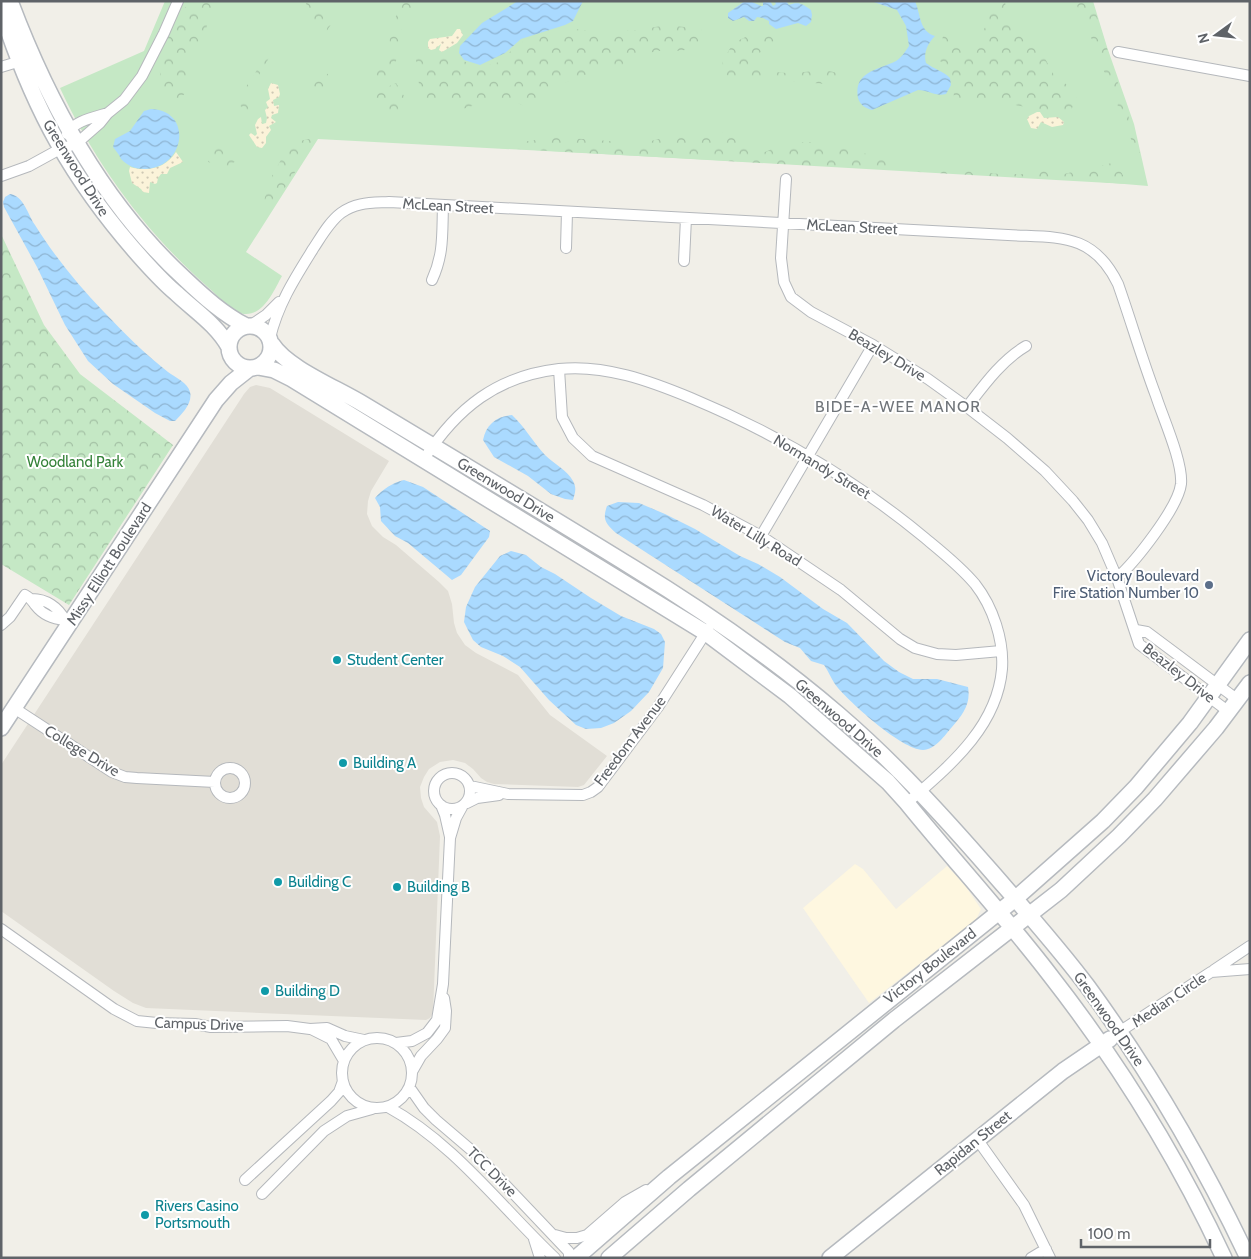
<svg xmlns="http://www.w3.org/2000/svg" width="1251" height="1259" font-family="Cabin,sans-serif">
<style>
.commercial{fill:#fef7e0}
.education{fill:#e1ded6}
.grass{fill:#c5e8c5}
.forest{fill:url(#forest-crowns)}
.sand{fill:url(#sand-dots)}
.water{fill:url(#water-waves)}
.lines{fill:none;stroke-linecap:round;stroke-linejoin:round}
.street-casing{stroke:#b5b8bc;stroke-width:12}
.secondary-casing{stroke:#b6babf;stroke-width:18}
.street{stroke:#fff;stroke-width:10}
.secondary{stroke:#fff;stroke-width:15}
.service-dot{fill:#5c6f8a;stroke:#fff;stroke-width:2}
.culture-dot{fill:#0f9aa8;stroke:#fff;stroke-width:2}
.labels{text-anchor:middle;dominant-baseline:central;stroke-width:4;stroke-linejoin:round;paint-order:stroke}
.street-label{font-size:15px;fill:#5f6368;stroke:#fff}
.park-label{font-size:15px;fill:#348238;stroke:#fff}
.service-label{font-size:15px;fill:#4e5e75;stroke:#fff;text-anchor:end}
.culture-label{font-size:15px;fill:#0d838f;stroke:#fff;text-anchor:start}
.neighbourhood-label{font-size:16px;letter-spacing:1px;fill:#70757a;stroke:#fff}
</style>
<defs>
<pattern id="forest-crowns" width="20" height="18" patternUnits="userSpaceOnUse" patternTransform="scale(1.25)"><rect width="20" height="18" fill="#c5e8c5"/><path d="M2 6a3 3 0 1 1 6 0M12 15a3 3 0 1 1 6 0" fill="none" stroke="#a3c0a4"/></pattern>
<pattern id="sand-dots" width="8" height="8" patternUnits="userSpaceOnUse" patternTransform="scale(1.25)"><rect width="8" height="8" fill="#fbf3d9"/><path d="M2 2h.1M6 6h.1" fill="none" stroke="#cec8b4" stroke-width="1.8" stroke-linecap="round"/></pattern>
<pattern id="water-waves" width="16" height="10" patternUnits="userSpaceOnUse" patternTransform="scale(1.25)"><rect width="16" height="10" fill="#aadaff"/><path d="M0 5q4-4 8 0t8 0" fill="none" stroke="#8eb4d2"/></pattern>
</defs>
<rect width="100%" height="100%" fill="#f1efe8"/>
<path class="commercial" d="M 855,864 L 863,869 L 896,909 L 947,866 L 964,884 L 981,909 L 976,920 L 869,1003 L 803,908 Z"/>
<path class="education" d="M 256,385 L 270,388 L 389,461 L 371,491 L 368,501 L 367,514 L 372,526 L 383,537 L 396,545 L 439,582 L 448,591 L 452,604 L 454,623 L 457,633 L 465,645 L 476,653 L 518,675 L 550,715 L 607,756 L 584,785 L 578,787 L 494,784 L 487,782 L 481,778 L 473,769 L 465,763 L 453,760 L 440,762 L 429,769 L 424,777 L 420,787 L 421,798 L 424,807 L 437,822 L 440,836 L 433,1013 L 430,1018 L 426,1020 L 146,1008 L 133,1003 L 114,991 L 1,911 L 1,765 L 244,394 L 250,387 Z"/>
<path class="grass" d="M 165,1 L 1093,1 L 1107,47 L 1134,124 L 1148,186 L 1054,178 L 318,139 L 246,252 L 282,276 C 274,290 264,316 244,314 C 231,312 219,297 210,289 C 146,233 96,165 60,88 L 144,51 Z"/>
<path class="forest" d="M 191,1 L 220,1 L 220,8 L 207,23 L 206,38 L 196,47 L 190,60 L 184,66 L 188,76 L 187,91 L 178,101 L 169,99 C 166,93 162,87 161,81 C 155,52 172,21 191,1 Z
M 305,1 L 320,1 L 320,7 L 332,23 L 326,32 L 316,28 Z
M 404,1 L 432,1 L 406,13 C 399,33 398,55 393,77 L 384,83 L 377,78 C 374,65 385,63 389,54 C 391,48 389,40 390,34 C 392,23 398,11 404,1 Z
M 992,1 L 1005,1 L 1006,10 L 1009,19 L 1041,51 L 1055,77 L 1069,86 L 1077,98 L 1071,110 L 1057,114 L 1044,110 L 997,102 L 979,102 L 954,98 L 952,70 L 940,61 L 945,49 L 942,45 L 943,34 L 965,46 L 977,40 L 986,26 Z
M 1075,1 L 1092,1 L 1140,153 L 1134,152 L 1129,131 L 1118,110 L 1117,93 L 1099,63 L 1096,49 Z
M 667,25 L 702,29 C 702,35 700,42 694,46 C 681,55 667,48 653,52 C 644,54 636,60 628,63 C 617,67 605,69 594,72 C 569,80 545,90 524,106 L 511,100 L 499,104 L 487,101 L 463,109 L 451,106 L 442,99 L 434,105 L 421,100 L 415,53 L 420,50 L 426,59 L 447,53 L 478,68 L 503,61 L 516,44 L 538,37 L 574,29 L 603,32 L 637,30 Z
M 752,34 L 776,36 L 775,46 L 766,48 L 757,55 L 759,70 C 769,71 780,73 791,73 C 808,73 823,67 839,74 L 837,85 L 721,75 L 723,61 L 733,43 Z
M 271,48 L 273,51 L 252,87 L 248,102 L 251,116 L 243,116 L 239,98 Z
M 319,72 L 328,74 L 328,93 L 317,94 L 311,77 Z
M 396,83 L 404,96 L 400,112 C 386,112 378,111 371,98 L 381,90 Z
M 700,132 L 735,132 L 750,138 L 752,153 L 760,154 L 786,143 L 814,142 L 876,156 L 902,166 L 925,166 L 999,174 L 1026,174 L 1043,170 L 1055,174 L 1064,174 L 1112,163 L 1119,167 L 1127,184 L 499,148 L 522,142 L 556,137 L 609,141 L 634,145 L 676,135 Z
M 315,138 L 308,152 L 268,214 L 263,213 L 261,210 L 271,178 L 283,156 L 299,141 Z
M 222,142 L 238,149 L 239,159 L 227,167 L 208,162 L 210,149 Z
M 1,234 L 44,325 L 80,374 L 173,445 L 69,605 L 1,564 Z"/>
<path class="sand" d="M 457,29 L 460,29 L 463,35 L 457,43 L 442,52 L 439,50 L 441,44 L 435,49 L 431,50 L 428,48 L 428,42 L 430,39 L 452,36 Z
M 271,83 L 278,85 L 280,94 L 279,97 L 273,100 L 274,106 L 279,105 L 278,113 L 272,115 L 271,118 L 276,122 L 269,126 L 271,130 L 266,137 L 266,143 L 262,148 L 257,147 L 249,135 L 251,133 L 255,136 L 257,134 L 255,125 L 258,119 L 261,117 L 262,124 L 266,123 L 267,118 L 265,110 L 268,107 L 266,102 L 270,99 L 268,89 Z
M 1037,112 L 1040,112 L 1044,118 L 1058,117 L 1064,122 L 1063,125 L 1052,127 L 1041,122 L 1037,129 L 1031,128 L 1027,119 L 1029,116 Z
M 176,152 L 183,162 L 170,168 L 167,174 L 161,174 L 158,178 L 157,183 L 155,184 L 150,182 L 149,193 L 143,192 L 141,189 L 132,183 L 129,171 L 130,167 C 148,172 166,168 176,152 Z"/>
<path class="water" d="M 518,1 L 583,1 L 573,21 L 565,25 L 521,39 L 505,53 L 480,65 L 464,60 L 459,53 L 460,46 L 482,23 Z
M 745,1 L 750,1 L 761,6 L 763,6 L 763,1 L 770,1 L 773,6 L 776,4 L 774,1 L 786,1 L 789,5 C 798,1 803,4 811,10 L 812,15 L 811,22 L 806,26 L 798,23 L 776,29 L 769,24 L 769,21 L 763,18 L 757,17 L 754,21 L 749,21 L 744,17 L 733,21 L 728,18 L 728,13 Z
M 871,1 L 915,1 C 921,15 919,31 935,36 C 928,43 923,53 926,63 C 934,69 943,71 950,78 L 951,85 L 946,94 C 936,97 928,90 918,90 L 872,110 C 865,108 860,105 858,98 C 853,71 879,70 896,61 C 901,58 905,52 909,46 L 906,26 L 897,10 Z
M 151,109 C 193,110 186,168 145,169 C 135,169 128,166 121,159 L 119,155 L 113,147 L 115,139 L 130,131 L 144,111 Z
M 10,194 C 24,196 28,215 35,225 C 55,257 78,285 104,312 C 124,333 145,354 168,372 C 175,377 188,383 190,392 C 193,403 182,414 175,421 L 170,421 L 155,413 L 113,384 L 88,361 L 65,325 L 37,267 L 4,207 L 3,202 L 5,197 Z
M 512,415 C 525,427 533,442 545,455 C 554,464 567,470 573,481 C 577,488 575,493 573,500 L 565,499 L 551,494 L 528,476 L 494,457 L 483,440 C 486,425 496,416 512,415 Z
M 404,480 L 423,487 L 490,531 L 489,537 L 461,575 L 452,580 L 408,543 L 395,536 L 381,521 L 380,507 L 375,498 C 383,489 392,483 404,480 Z
M 618,502 L 639,503 L 665,514 L 695,529 L 740,556 L 758,564 L 780,577 L 823,609 L 847,623 L 884,661 L 899,672 L 913,679 L 937,679 L 968,687 C 971,704 963,714 952,727 C 945,735 935,750 923,750 C 901,749 853,705 838,688 C 832,681 829,672 824,665 L 811,661 L 800,648 L 785,642 L 616,533 C 606,524 602,520 607,506 Z
M 511,551 L 526,555 L 541,567 L 555,574 L 591,598 L 621,616 L 654,629 L 661,634 L 665,642 L 663,668 L 649,692 L 631,711 L 614,723 L 601,728 L 586,729 L 576,725 L 549,700 L 520,667 L 503,656 L 481,647 L 473,640 L 464,622 L 466,607 L 475,587 L 500,556 Z"/>
<g class="lines">
<g class="street-casing">
<path id="street" d="M 1118,52 L 1250,76
M 1,67 L 24,60
M 67,134 C 73,121 95,117 108,113
M 1,176 L 29,166 L 60,149 L 76,144 L 100,123 L 108,113 L 124,100 L 142,76 L 164,33 L 178,1
M 786,179 L 781,258 L 784,282 L 791,297 L 811,312 L 873,345 L 928,379 L 967,407 L 1007,438 L 1045,471 L 1073,501 L 1088,520 L 1102,543 L 1117,578 L 1139,644 L 1229,712
M 566,248 L 567,212
M 684,261 L 686,218
M 432,280 C 444,254 442,234 443,206
M 251,325 L 266,315 L 279,302
M 270,338 C 278,304 295,278 313,249 C 321,237 329,222 341,213 C 356,202 371,203 389,202 L 1008,235 C 1058,238 1093,232 1118,284 C 1131,321 1142,359 1156,396 C 1163,418 1183,462 1181,484 C 1178,508 1135,562 1117,578
M 559,369 L 562,417 L 573,438 L 592,456 L 703,505 L 761,536 L 841,590 L 900,639 L 915,648 L 937,654 L 956,655 L 1001,651
M 967,407 C 984,385 1002,360 1026,346
M 424,459 C 457,408 497,376 559,369 C 604,364 650,381 691,398 C 775,433 855,480 925,538 C 942,552 961,567 975,584 C 993,607 1004,640 1002,669 C 997,728 948,767 907,803
M 761,536 L 873,345
M 1,625 L 10,617 L 25,595 C 31,598 32,601 36,606 C 43,615 54,619 65,620 C 58,607 46,599 32,599
M 1136,630 L 1147,632 L 1238,700
M 14,708 L 112,772 L 125,777 L 137,778 L 215,782
M215 783a15 15 0 1 1 30 0a15 15 0 1 1-30 0Z
M434 791a18 18 0 1 1 36 0a18 18 0 1 1-36 0Z
M 470,786 L 508,794 L 583,795 L 591,792 L 598,787 L 658,707 L 708,629
M 467,803 L 477,798 L 499,795
M 441,805 L 445,815 L 450,837
M 1,929 L 114,1009 L 137,1021 L 157,1023 L 195,1024 L 211,1027 L 287,1026 L 310,1029 L 327,1028 L 345,1036 L 364,1040
M 1214,970 L 1250,946
M 311,1029 L 331,1039 L 344,1061
M 1119,1032 L 1211,972 L 1250,969
M342 1073a35 35 0 1 1 70 0a35 35 0 1 1-70 0Z
M 396,1043 L 412,1041 L 427,1033 L 437,1020 L 443,984 L 450,838 L 456,818 L 462,807
M 413,1070 L 421,1056 L 437,1039 L 445,1028 L 446,1011 L 444,998
M 410,1088 L 424,1108 L 436,1120 L 477,1155 L 569,1252 L 569,1258
M 388,1107 C 454,1143 501,1207 555,1258
M 977,1139 L 1024,1205 L 1050,1258
M 245,1180 L 331,1101 L 339,1092 L 343,1081
M 262,1194 L 324,1131 L 347,1116 L 372,1109
M 555,1235 L 566,1238 L 577,1238 L 587,1235 L 625,1202 L 646,1190
M 534,1239 L 540,1258
M 1031,1258 L 1046,1249"/>
</g>
<g class="secondary-casing">
<path id="secondary" d="M 10,1 C 49,105 103,204 185,279 C 204,297 223,314 246,326
M 1,9 C 33,109 73,182 144,261 C 154,272 165,284 176,293 C 195,311 216,324 229,347
M229 347a21 21 0 1 1 42 0a21 21 0 1 1-42 0Z
M 272,344 C 287,368 337,388 363,404 C 453,458 543,512 632,567 C 704,611 774,659 838,714 C 894,762 943,816 991,871 C 1024,909 1058,947 1088,987 C 1150,1072 1203,1163 1248,1258
M 258,367 L 274,370 L 292,379 L 706,633 L 790,696 L 888,782 L 907,803 C 954,861 1005,916 1050,975 C 1118,1062 1177,1157 1224,1258
M 1,728 L 216,400 L 231,383 L 250,368
M 576,1258 L 669,1177 L 1015,899 L 1103,821 L 1136,787 L 1190,723 L 1250,640
M 609,1258 L 689,1189 L 894,1020 L 1061,890 L 1119,836 L 1155,799 L 1216,728 L 1250,683
M 830,1258 L 1063,1071 L 1110,1039"/>
</g>
<use href="#street" class="street"/>
<use href="#secondary" class="secondary"/>
</g>
<circle class="service-dot" cx="1209" cy="585" r="5"/>
<g class="culture-dot">
<circle cx="337" cy="660" r="5"/>
<circle cx="343" cy="763" r="5"/>
<circle cx="278" cy="882" r="5"/>
<circle cx="397" cy="887" r="5"/>
<circle cx="265" cy="991" r="5"/>
<circle cx="145" cy="1215" r="5"/>
</g>
<g class="labels">
<g class="street-label">
<text transform="translate(76 168) rotate(58)">Greenwood Drive</text>
<text transform="translate(448 206) rotate(3)">McLean Street</text>
<text transform="translate(852 227) rotate(3)">McLean Street</text>
<text transform="translate(887 355) rotate(31)">Beazley Drive</text>
<text transform="translate(822 467) rotate(31)">Normandy Street</text>
<text transform="translate(506 490) rotate(31)">Greenwood Drive</text>
<text transform="translate(756 536) rotate(31)">Water Lilly Road</text>
<text transform="translate(109 564) rotate(-57)">Missy Elliott Boulevard</text>
<text transform="translate(1179 673) rotate(38)">Beazley Drive</text>
<text transform="translate(839 718) rotate(41)">Greenwood Drive</text>
<text transform="translate(630 741) rotate(-53)">Freedom Avenue</text>
<text transform="translate(82 751) rotate(31)">College Drive</text>
<text transform="translate(930 966) rotate(-38)">Victory Boulevard</text>
<text transform="translate(1169 1000) rotate(-34)">Median Circle</text>
<text transform="translate(1109 1019) rotate(55)">Greenwood Drive</text>
<text transform="translate(199 1024) rotate(2)">Campus Drive</text>
<text transform="translate(973 1143) rotate(-39)">Rapidan Street</text>
<text transform="translate(492 1172) rotate(45)">TCC Drive</text>
</g>
<g class="park-label">
<text x="75" y="462">Woodland Park</text>
</g>
<g class="service-label">
<text x="1199" y="576">Victory Boulevard<tspan x="1199" dy="17">Fire Station Number 10</tspan></text>
</g>
<g class="culture-label">
<text x="347" y="660">Student Center</text>
<text x="353" y="763">Building A</text>
<text x="288" y="882">Building C</text>
<text x="407" y="887">Building B</text>
<text x="275" y="991">Building D</text>
<text x="155" y="1206">Rivers Casino<tspan x="155" dy="17">Portsmouth</tspan></text>
</g>
<g class="neighbourhood-label">
<text x="898" y="406">BIDE-A-WEE MANOR</text>
</g>
</g>
<rect width="1251" height="1259" fill="none" stroke="#5f6368" stroke-width="5"/>
<g transform="translate(1216 35) rotate(255)" stroke="#ffffff" stroke-width="4" paint-order="stroke">
<path d="M0-4L9 19L0 12L-9 19Z" fill="#5f6368"/>
<text y="-8" font-size="14" font-weight="bold" text-anchor="middle" fill="#5f6368">N</text>
</g>
<path d="M1081 1239v8h129v-8" fill="none" stroke="#5f6368" stroke-width="2.5"/>
<text x="1088" y="1239" font-size="15" fill="#5f6368" stroke="#ffffff" stroke-width="4" paint-order="stroke">100 m</text>
</svg>
